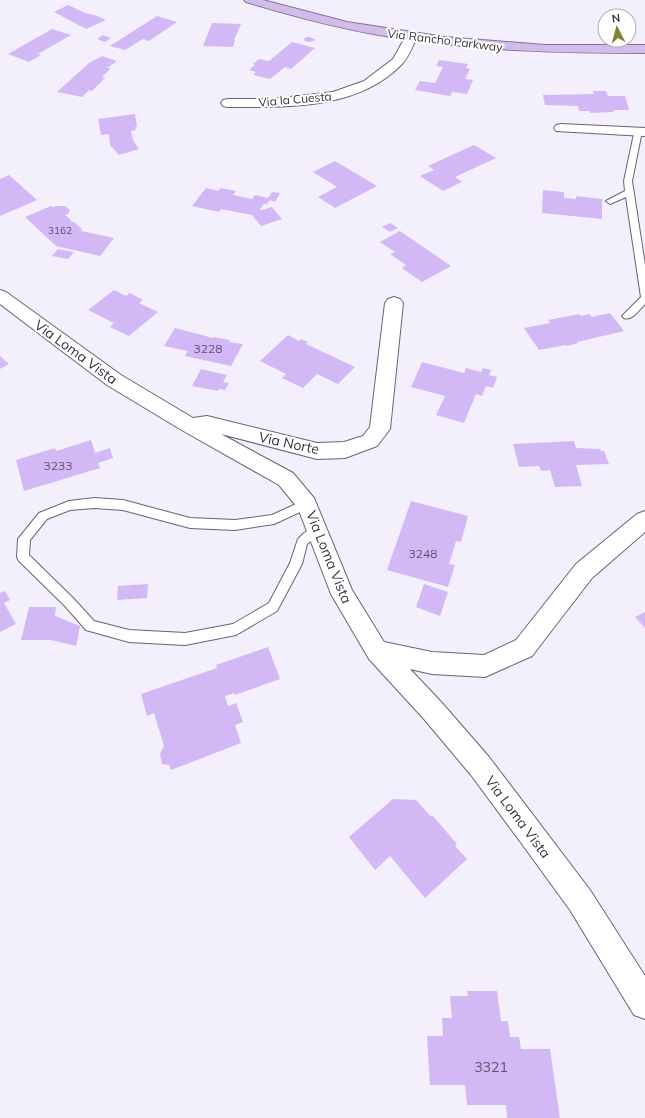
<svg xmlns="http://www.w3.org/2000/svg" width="645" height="1118" font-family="Mulish,sans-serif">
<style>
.building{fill:#d3b8f6}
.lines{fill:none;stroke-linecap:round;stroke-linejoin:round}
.service-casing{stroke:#6a6275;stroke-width:2}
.minor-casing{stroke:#6a6275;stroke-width:2}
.primary-casing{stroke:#8671a1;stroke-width:2}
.service{fill:#fff;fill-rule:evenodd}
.minor{fill:#fff;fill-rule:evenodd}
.primary{fill:#d1bee8;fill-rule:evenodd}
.labels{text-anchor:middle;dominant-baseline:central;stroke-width:4;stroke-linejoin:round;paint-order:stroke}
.far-number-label{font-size:10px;fill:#5c546a}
.far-street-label{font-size:12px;fill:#35323b;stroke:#fff}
.number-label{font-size:12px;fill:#5c546a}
.street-label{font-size:14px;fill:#35323b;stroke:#fff}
.near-number-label{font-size:14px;fill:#5c546a}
</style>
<rect width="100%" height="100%" fill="#f4effc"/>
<path class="building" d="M 68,5 L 85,13 L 95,15 L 106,20 L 86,29 L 54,12 Z
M 157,16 L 177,22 L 149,41 L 143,39 L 125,50 L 110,46 Z
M 212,23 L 241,24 L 234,40 L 235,40 L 233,47 L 203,46 Z
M 52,29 L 71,35 L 38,54 L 41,55 L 29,62 L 8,54 Z
M 103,35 L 111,38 L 105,42 L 97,39 Z
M 306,37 L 310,37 L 316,40 L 309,42 L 305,41 L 304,39 Z
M 292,42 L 315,48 L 291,69 L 285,67 L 270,79 L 253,75 L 256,72 L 249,70 L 255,65 L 253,64 L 259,59 L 269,61 Z
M 102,56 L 117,61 L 107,68 L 111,68 L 102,77 L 105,78 L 92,91 L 89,90 L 82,97 L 57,92 L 89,63 Z
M 439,60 L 468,64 L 466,68 L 470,69 L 465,79 L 473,80 L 467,94 L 452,92 L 450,96 L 415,90 L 420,81 L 435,83 L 443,67 L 436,66 Z
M 593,91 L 606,91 L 608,96 L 625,96 L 629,110 L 613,110 L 614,112 L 590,113 L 590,111 L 579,111 L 578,106 L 545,105 L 543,95 L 594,94 Z
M 135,114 L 137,127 L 135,127 L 136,130 L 131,131 L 133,140 L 139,149 L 119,155 L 110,145 L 109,134 L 101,135 L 98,119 Z
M 474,145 L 496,158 L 455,177 L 462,182 L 443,191 L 420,176 L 434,170 L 428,166 Z
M 335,161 L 377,186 L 335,208 L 318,197 L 337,187 L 313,172 Z
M 9,175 L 37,200 L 0,216 L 0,179 Z
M 206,188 L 218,191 L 221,188 L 236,191 L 233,195 L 252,199 L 255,195 L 268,198 L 272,192 L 280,193 L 275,202 L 270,200 L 267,204 L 264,204 L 260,209 L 262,210 L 272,207 L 282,219 L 261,226 L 252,215 L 221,209 L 219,212 L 192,206 Z
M 543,190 L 564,192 L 564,198 L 576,199 L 576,196 L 602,199 L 602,219 L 542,213 Z
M 51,206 L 53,207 L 58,206 L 65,206 L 70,210 L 68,214 L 65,215 L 72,221 L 70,222 L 74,222 L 82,229 L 81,231 L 114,238 L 100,256 L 56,246 L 25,217 Z
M 390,223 L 398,228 L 390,232 L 382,227 Z
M 400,231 L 451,266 L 422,282 L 402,268 L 406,265 L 390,254 L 395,252 L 380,242 Z
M 58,249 L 74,252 L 68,259 L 52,256 Z
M 114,290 L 126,296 L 130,293 L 143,300 L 139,303 L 158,312 L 129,336 L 110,327 L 114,323 L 88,310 Z
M 610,313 L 624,331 L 577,342 L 578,343 L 567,346 L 566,345 L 539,350 L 524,328 L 550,323 L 548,320 L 579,314 L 581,316 L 589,314 L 592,317 Z
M 175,328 L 213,338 L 214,337 L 230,340 L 229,342 L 243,344 L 231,366 L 185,356 L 188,351 L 164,346 Z
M 288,335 L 299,341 L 301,339 L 308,342 L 306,344 L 355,367 L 338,384 L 317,374 L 303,388 L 282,378 L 286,374 L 260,361 Z
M 0,356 L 9,364 L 0,369 Z
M 422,362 L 464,373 L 466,368 L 481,372 L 483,368 L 491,370 L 489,375 L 497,377 L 493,388 L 486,386 L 482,396 L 476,394 L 464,423 L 436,415 L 445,396 L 411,387 Z
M 201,369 L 227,375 L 223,382 L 229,383 L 225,390 L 219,389 L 218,391 L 192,386 Z
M 91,440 L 95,453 L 110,448 L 113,458 L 98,463 L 100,468 L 24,491 L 16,460 L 55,448 L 56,451 Z
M 574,441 L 576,448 L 600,449 L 601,451 L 604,451 L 609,464 L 576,465 L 582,486 L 555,487 L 550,470 L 541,471 L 539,466 L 519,467 L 513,444 Z
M 411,501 L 468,516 L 461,542 L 456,541 L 449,564 L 455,565 L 448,587 L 387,570 Z
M 148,584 L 147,598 L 117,600 L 118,586 Z
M 424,584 L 448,592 L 440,616 L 416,607 Z
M 5,591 L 10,600 L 4,603 L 16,624 L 0,632 L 0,593 Z
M 29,607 L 56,607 L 55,616 L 80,626 L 76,646 L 51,640 L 21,640 Z
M 645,612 L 645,628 L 635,617 Z
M 268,647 L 280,679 L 235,695 L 234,693 L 225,696 L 228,706 L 236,703 L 243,722 L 235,725 L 241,743 L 171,770 L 169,765 L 162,764 L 160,754 L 164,746 L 154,713 L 147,716 L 141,694 L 217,668 L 216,665 Z
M 393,799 L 416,800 L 431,817 L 432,815 L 457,844 L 455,846 L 467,859 L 425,898 L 390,856 L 375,870 L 349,837 Z
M 467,991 L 497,991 L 501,1021 L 508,1021 L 510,1037 L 519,1037 L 521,1049 L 550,1049 L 560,1118 L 507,1118 L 506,1105 L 467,1105 L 465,1085 L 430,1085 L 427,1036 L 443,1036 L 442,1018 L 452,1018 L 450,996 L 468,996 Z"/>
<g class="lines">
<g class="service-casing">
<path id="service" d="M 635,129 L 641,129 L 642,131 L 632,181 L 645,265 L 645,304 C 639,310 632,321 624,318 L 622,316 L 641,297 L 626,197 L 610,204 L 606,201 L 625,191 L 624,181 Z
M 94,498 L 123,500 L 190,518 L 235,520 L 272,515 L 307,499 L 311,501 L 313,504 L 311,507 L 274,524 L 235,530 L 190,528 L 123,510 L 94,508 L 70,510 L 47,519 L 30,540 L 29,555 L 73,598 L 94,621 L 129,630 L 185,633 L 233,624 L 269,603 L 290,563 L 298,539 L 304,533 L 318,525 L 322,527 L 324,530 L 322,533 L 307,544 L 302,564 L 277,611 L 236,635 L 185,645 L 129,642 L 86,630 L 65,606 L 19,561 L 17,557 L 18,539 L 39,513 L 69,501 Z"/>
</g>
<g class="minor-casing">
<path id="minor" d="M 411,33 L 415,34 L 417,37 C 413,45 409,57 402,64 C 358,110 287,107 228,107 L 223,106 L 221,103 L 223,100 L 228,99 L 273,99 L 333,92 L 364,81 L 393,59 L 407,34 Z
M 561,124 L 645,128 L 645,136 L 556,131 L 554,128 L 556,125 Z
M 0,290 L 6,292 L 121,375 L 193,418 L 207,416 L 317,443 L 344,442 L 363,436 L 370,427 L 385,303 L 388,299 L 394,297 L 400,299 L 403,303 L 390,429 L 377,446 L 345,458 L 317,459 L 221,434 L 293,473 L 314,498 L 352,590 L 384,642 L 432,652 L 484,655 L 516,640 L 576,564 L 637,514 L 645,511 L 645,532 L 592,578 L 532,656 L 485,677 L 432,674 L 410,669 L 442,703 L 489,757 L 590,890 L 645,976 L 645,1019 L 634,1015 L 570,910 L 522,844 L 471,775 L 424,719 L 369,659 L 331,594 L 298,508 L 279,485 L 180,429 L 107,385 L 0,304 Z"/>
</g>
<g class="primary-casing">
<path id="primary" d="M 244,0 L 263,0 L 347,22 L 445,37 L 545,45 L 645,45 L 645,53 C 562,53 479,51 397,38 C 345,30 296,17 246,2 Z"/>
</g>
<use href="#service" class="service"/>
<use href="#minor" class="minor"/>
<use href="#primary" class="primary"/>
</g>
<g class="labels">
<g class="far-number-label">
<text x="60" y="230">3162</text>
</g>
<g class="far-street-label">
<text transform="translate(445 40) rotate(7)">Via Rancho Parkway</text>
<text transform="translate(295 99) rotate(-5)">Via la Cuesta</text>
</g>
<g class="number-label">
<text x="208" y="348">3228</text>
<text x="58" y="465">3233</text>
<text x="423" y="553">3248</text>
</g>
<g class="street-label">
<text transform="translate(76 352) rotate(36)">Via Loma Vista</text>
<text transform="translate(289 443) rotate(12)">Via Norte</text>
<text transform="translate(329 557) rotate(68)">Via Loma Vista</text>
<text transform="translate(518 817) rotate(53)">Via Loma Vista</text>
</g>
<g class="near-number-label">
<text x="491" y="1067">3321</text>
</g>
</g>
<g transform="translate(617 28) rotate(354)"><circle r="19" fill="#ffffff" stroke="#aeadb1"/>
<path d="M0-3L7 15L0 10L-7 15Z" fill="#81832d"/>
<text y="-6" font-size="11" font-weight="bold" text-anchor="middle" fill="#35323b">N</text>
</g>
</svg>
